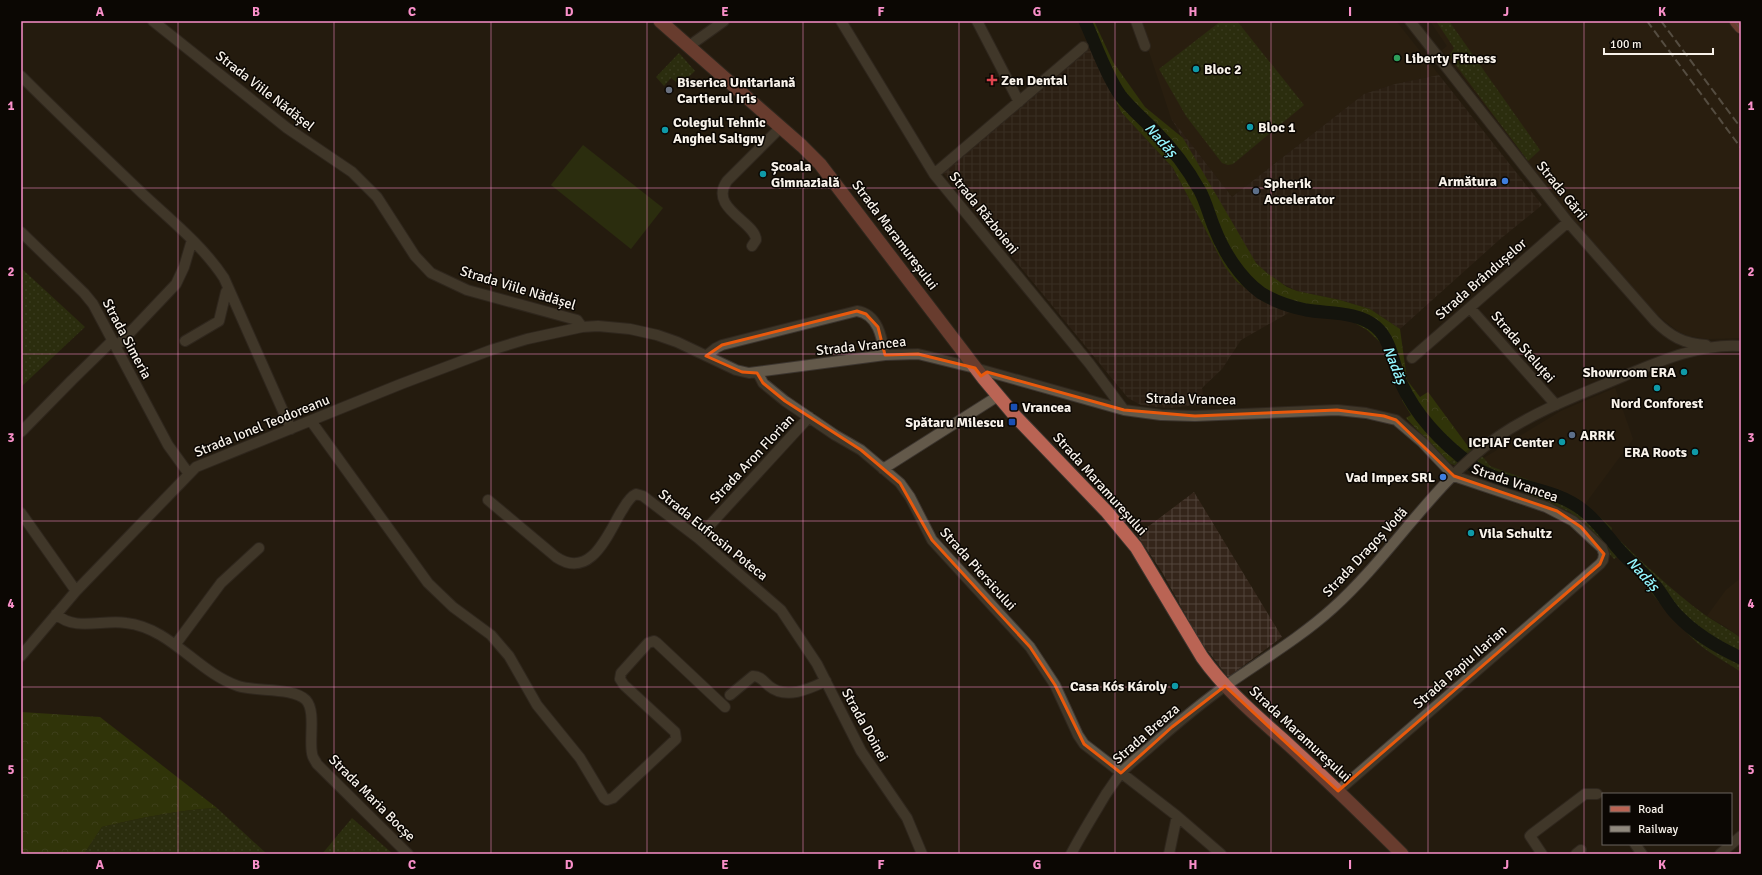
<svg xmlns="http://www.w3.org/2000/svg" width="1762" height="875" font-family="Signika,sans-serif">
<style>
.built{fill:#302311}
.industrial{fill:url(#industrial-grid)}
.grass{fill:url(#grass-dots)}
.forest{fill:url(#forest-crowns)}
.pitch{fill:#33430e}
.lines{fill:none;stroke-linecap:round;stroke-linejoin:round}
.river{stroke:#000c0d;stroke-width:13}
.minor-casing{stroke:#3c352f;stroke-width:12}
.major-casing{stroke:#3c352f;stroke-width:15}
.minor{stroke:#63594a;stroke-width:10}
.major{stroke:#ba6454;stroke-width:13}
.tram{stroke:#90897e;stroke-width:1}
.rail{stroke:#90897e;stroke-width:2;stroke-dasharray:8 4;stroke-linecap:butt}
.marked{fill:none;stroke:#e8590c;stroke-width:3;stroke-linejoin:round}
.grid{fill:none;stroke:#f98fc9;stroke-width:1;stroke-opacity:0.55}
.leisure-dot{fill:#2e9e5b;stroke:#0b0703;stroke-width:1.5}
.culture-dot{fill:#0f9aa8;stroke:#0b0703;stroke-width:1.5}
.health-dot{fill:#e0444e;stroke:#0b0703;stroke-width:1.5}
.worship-dot{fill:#6b7280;stroke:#0b0703;stroke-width:1.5}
.shop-dot{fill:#3f7fe0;stroke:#0b0703;stroke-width:1.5}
.service-dot{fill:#5c6f8a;stroke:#0b0703;stroke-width:1.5}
.transit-dot{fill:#1a4fb4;stroke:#0b0703;stroke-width:1.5}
.labels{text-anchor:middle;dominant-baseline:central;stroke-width:3;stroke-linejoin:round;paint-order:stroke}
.poi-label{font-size:14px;font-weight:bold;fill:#f8f2ea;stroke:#0b0703;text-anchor:start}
.street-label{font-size:14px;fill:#f8f2ea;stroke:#0b0703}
.water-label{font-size:15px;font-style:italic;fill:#93f4fd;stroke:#0b0703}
.neatline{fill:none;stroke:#f98fc9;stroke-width:1.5}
.grid-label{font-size:13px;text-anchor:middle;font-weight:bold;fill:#f98fc9}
</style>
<defs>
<pattern id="industrial-grid" width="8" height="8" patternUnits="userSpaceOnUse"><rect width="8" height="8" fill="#34251a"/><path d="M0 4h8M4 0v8" fill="none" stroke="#52453b"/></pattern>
<pattern id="grass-dots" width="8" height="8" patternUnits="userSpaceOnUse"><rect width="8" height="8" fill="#33430e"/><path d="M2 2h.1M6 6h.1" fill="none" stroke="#515f31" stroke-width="1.8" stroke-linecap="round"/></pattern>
<pattern id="forest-crowns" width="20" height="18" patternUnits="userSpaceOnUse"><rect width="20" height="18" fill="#3e5204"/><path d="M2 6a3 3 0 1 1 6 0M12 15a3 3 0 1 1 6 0" fill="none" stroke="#5b6b29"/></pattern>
</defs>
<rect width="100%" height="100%" fill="#251c0f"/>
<path class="built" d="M 1139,21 L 1396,21 L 1439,75 L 1395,84 L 1364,94 L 1232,197 L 1171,118 Z
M 1430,21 L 1728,21 L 1741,39 L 1741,338 L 1708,339 L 1689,336 L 1679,332 L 1651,310 L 1579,227 L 1442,50 L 1447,46 Z
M 1615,388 L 1633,439 L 1585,504 L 1548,487 L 1490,466 L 1484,458 L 1561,411 Z
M 1741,578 L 1741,638 L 1726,627 L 1707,616 L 1726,590 Z"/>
<path class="industrial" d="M 1088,39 L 1121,112 L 1173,168 L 1225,266 L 1236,281 L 1264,302 L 1292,311 L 1241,340 L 1222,369 L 1202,388 L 1204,404 L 1171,408 L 1156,407 L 1141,405 L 1128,398 L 941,170 L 1021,106 Z
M 1439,75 L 1542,205 L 1499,240 L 1400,329 L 1370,309 L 1340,300 L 1297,291 L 1279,282 L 1266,273 L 1256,263 L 1249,253 L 1171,118 L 1232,197 L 1364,94 L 1395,84 Z
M 1194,492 L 1282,637 L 1228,677 L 1200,641 L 1162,572 L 1137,535 Z"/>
<path class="grass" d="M 1221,21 L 1237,21 L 1304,105 L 1233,164 L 1228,165 L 1222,163 L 1186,116 L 1159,69 Z
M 1436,21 L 1449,21 L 1540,150 L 1528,161 L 1449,56 L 1454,48 Z
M 679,53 L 695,71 L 680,85 L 671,78 L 664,86 L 656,77 Z
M 21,268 L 85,327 L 21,387 Z
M 1470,449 L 1484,458 L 1490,466 L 1548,487 L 1585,504 L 1612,528 L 1611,532 C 1641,561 1671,590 1705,615 C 1717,623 1729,629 1741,638 L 1741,672 C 1725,661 1706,652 1693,639 C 1666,613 1645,583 1619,556 L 1614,559 L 1570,512 L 1473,471 L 1448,463 Z
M 217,808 L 267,854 L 84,854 L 102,827 C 140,818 178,810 217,808 Z
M 352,818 L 393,854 L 322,854 Z"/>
<path class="forest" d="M 1080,21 L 1094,21 L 1113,62 L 1145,107 L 1183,138 L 1256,263 L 1267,273 L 1287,287 L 1297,291 L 1340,300 L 1370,309 L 1400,329 L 1407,380 L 1420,397 L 1428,392 L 1470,449 L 1448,463 L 1406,418 L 1411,415 L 1403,402 L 1382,344 L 1367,330 L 1348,319 L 1292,311 L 1264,302 L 1236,281 L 1225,267 L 1173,168 L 1121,112 Z
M 21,712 L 100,717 L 217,808 C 178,810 140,818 102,827 L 84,854 L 21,854 Z"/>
<path class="pitch" d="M 583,145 L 663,208 L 631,249 L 551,185 Z"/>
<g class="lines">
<path class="river" d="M 1085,21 C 1096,45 1105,73 1120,95 C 1130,108 1142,118 1154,130 C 1171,147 1188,169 1200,191 C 1206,202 1209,215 1214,227 C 1223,251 1240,278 1261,293 C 1274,301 1292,307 1306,310 C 1329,314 1357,311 1376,327 C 1392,341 1393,365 1401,383 C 1417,418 1443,444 1473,466 C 1505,488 1552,485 1584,511 C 1599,523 1610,540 1623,554 C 1634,566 1647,576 1657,588 C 1664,597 1669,607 1677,615 C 1695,634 1717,647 1741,658"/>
<g class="minor-casing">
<path id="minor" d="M 153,21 L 287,128 L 352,172 L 377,197 L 415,256 L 431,273 L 467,290 L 577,320 L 582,327
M 841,21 L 934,174 L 1089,363 L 1124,410
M 977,21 L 1019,102
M 1136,21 L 1145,46
M 1410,21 L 1568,222 L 1655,321 C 1670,336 1684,344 1706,345
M 689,46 L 724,21
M 21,76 C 61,116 103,156 144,195 C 172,221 203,246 224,278 L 291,429
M 934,174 L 1083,47
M 21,232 L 84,293 L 93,304 L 168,445 L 189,474
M 752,246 L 756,240 C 756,222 708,208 727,181 L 781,127
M 1470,308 L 1556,405
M 185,341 L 219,321 L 226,292 L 229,290
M 115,346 L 121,342 L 176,284 L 184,267 L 192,240
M 706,356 L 716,348 L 722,345 L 857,311 C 878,314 882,338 885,355
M 1412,358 L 1568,222
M 758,373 L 763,383 L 785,401 L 835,435 L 861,450 L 900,483 L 910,497 L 932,540 L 1030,647 L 1055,685 L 1078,735 L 1084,744 L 1177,816 L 1221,854
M 311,421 L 428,583 L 453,607 L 491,635 L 509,656 L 537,705 L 580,758 L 604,798 L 607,800 L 613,798 L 676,739 L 675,732 L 624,685 L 620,679 L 621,673 L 648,643 L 654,641 L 657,643 L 725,707
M 21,432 L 72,380 L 112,341
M 883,469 L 998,396
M 488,500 L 556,557 C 590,580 607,536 621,512 C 625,506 629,497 636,494 L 643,496 L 698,538 L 781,610 L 817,664 L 861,751 L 907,818 L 922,854
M 21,513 L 76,591
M 698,538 L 809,417
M 56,614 C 75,632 103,619 126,623 C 171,628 197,672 238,686 C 256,692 293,687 306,700 C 316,711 309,739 312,753 C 312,757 315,760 317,764 L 408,854
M 175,645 L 221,583 L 259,548
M 21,656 L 76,591 L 196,467 L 401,384 L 491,350 L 527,339 L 582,327 L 598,326 L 630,329 L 657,335 L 677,342 L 736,370 L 749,373 L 885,355 L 918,354 L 975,368 L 1124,410 L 1161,415 L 1195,416 L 1337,410 L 1366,413 L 1396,420 L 1422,442 L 1454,476 L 1546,507 L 1573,521 L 1602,548 L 1604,554 L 1603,560 L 1600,564 L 1338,791
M 730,695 L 753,676 C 761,676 764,682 769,686 C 786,700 809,689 826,681
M 1635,844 L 1642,854
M 1071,854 C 1082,833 1094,814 1106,794 C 1111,787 1116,779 1121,773 C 1130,763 1141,755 1150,747 C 1175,725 1201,703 1228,684 C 1264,659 1301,637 1333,608 C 1392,555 1434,481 1499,436 C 1537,410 1582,394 1624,376 C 1660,361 1701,343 1741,346
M 1169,854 L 1177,816
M 1542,854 L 1530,836 L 1532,834 L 1585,794 L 1597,794
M 1576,854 L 1581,850
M 1720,854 L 1741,836"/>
</g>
<g class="major-casing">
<path id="major" d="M 660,21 L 802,146 L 820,164 L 984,379 L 1016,417 L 1107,512 L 1136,547 L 1202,657 C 1226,691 1259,718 1290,746 C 1328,781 1365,817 1402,854
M 1736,21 L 1741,27"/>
</g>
<use href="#minor" class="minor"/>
<use href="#major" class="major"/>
<path class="tram" d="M 1734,21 L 1741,30"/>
<path class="rail" d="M 1647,21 L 1741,148
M 1661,21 L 1741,128"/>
</g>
<path d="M0 0H1762V875H0ZM 857,311 L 866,314 L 878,327 L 885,355 L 918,354 L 975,368 L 981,376 L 987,372 L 1124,410 L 1195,416 L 1337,410 L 1384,416 L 1396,420 L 1454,476 L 1557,511 L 1581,527 L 1604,554 L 1600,564 L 1338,791 L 1225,686 L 1172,727 L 1121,773 L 1084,744 L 1055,685 L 1030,647 L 932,540 L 900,483 L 861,450 L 785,401 L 763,383 L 757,373 L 742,372 L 706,356 L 722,345 Z" fill="#251c0f" fill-opacity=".55" fill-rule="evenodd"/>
<path class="marked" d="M 857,311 L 866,314 L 878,327 L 885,355 L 918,354 L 975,368 L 981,376 L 987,372 L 1124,410 L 1195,416 L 1337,410 L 1384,416 L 1396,420 L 1454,476 L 1557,511 L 1581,527 L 1604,554 L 1600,564 L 1338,791 L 1225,686 L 1172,727 L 1121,773 L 1084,744 L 1055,685 L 1030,647 L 932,540 L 900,483 L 861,450 L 785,401 L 763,383 L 757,373 L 742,372 L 706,356 L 722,345 Z"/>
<path class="grid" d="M 178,21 L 178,854M 334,21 L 334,854M 491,21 L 491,854M 647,21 L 647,854M 803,21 L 803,854M 959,21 L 959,854M 1115,21 L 1115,854M 1271,21 L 1271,854M 1428,21 L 1428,854M 1584,21 L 1584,854M 21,188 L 1741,188M 21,354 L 1741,354M 21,521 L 1741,521M 21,687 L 1741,687"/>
<circle class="leisure-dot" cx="1397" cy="58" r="4"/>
<g class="culture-dot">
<circle cx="1196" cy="69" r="4"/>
<circle cx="1250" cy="127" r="4"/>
<circle cx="665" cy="130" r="4"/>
<circle cx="763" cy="174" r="4"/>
<circle cx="1684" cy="372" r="4"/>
<circle cx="1657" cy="388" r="4"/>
<circle cx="1562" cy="442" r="4"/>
<circle cx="1695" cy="452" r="4"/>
<circle cx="1471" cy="533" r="4"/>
<circle cx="1175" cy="686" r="4"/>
</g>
<path class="health-dot" d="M990 74h4v4h4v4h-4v4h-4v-4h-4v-4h4z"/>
<circle class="worship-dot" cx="669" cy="90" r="4"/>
<g class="shop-dot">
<circle cx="1505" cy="181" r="4"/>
<circle cx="1443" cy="477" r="4"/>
</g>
<g class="service-dot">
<circle cx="1256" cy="191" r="4"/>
<circle cx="1572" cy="435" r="4"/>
</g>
<g class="transit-dot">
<rect x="1010" y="403" width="8" height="8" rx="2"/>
<rect x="1008" y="418" width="8" height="8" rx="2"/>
</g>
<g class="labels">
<g class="poi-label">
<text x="1405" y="58">Liberty Fitness</text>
<text x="1204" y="69">Bloc 2</text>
<text x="1001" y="80">Zen Dental</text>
<text x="677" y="82">Biserica Unitariană<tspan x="677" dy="16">Cartierul Iris</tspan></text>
<text x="673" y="122">Colegiul Tehnic<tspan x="673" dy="16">Anghel Saligny</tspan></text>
<text x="1258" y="127">Bloc 1</text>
<text x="771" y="166">Școala<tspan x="771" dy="16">Gimnazială</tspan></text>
<text x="1497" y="181" text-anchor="end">Armătura</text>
<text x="1264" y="183">Spherik<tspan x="1264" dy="16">Accelerator</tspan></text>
<text x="1676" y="372" text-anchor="end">Showroom ERA</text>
<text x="1657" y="403" text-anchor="middle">Nord Conforest</text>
<text x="1022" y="407">Vrancea</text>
<text x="1004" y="422" text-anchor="end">Spătaru Milescu</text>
<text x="1580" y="435">ARRK</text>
<text x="1554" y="442" text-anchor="end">ICPIAF Center</text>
<text x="1687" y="452" text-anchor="end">ERA Roots</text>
<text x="1435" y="477" text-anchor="end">Vad Impex SRL</text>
<text x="1479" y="533">Vila Schultz</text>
<text x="1167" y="686" text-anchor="end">Casa Kós Károly</text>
</g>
<g class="street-label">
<text transform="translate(265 91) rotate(38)">Strada Viile Nădășel</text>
<text transform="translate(1562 191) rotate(51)">Strada Gării</text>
<text transform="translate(984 213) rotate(51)">Strada Războieni</text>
<text transform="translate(895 235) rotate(53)">Strada Maramureșului</text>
<text transform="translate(1481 279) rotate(-41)">Strada Brândușelor</text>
<text transform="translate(518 288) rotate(17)">Strada Viile Nădășel</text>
<text transform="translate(127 339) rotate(62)">Strada Simeria</text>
<text transform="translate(861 346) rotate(-6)">Strada Vrancea</text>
<text transform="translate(1523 347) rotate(49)">Strada Steluței</text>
<text transform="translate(1191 399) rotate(1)">Strada Vrancea</text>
<text transform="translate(262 426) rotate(-22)">Strada Ionel Teodoreanu</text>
<text transform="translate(752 459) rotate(-47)">Strada Aron Florian</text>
<text transform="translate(1515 483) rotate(19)">Strada Vrancea</text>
<text transform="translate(1100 484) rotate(48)">Strada Maramureșului</text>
<text transform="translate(713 535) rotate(39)">Strada Eufrosin Poteca</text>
<text transform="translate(1365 552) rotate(-47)">Strada Dragoș Vodă</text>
<text transform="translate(978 569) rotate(48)">Strada Piersicului</text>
<text transform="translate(1460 667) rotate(-41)">Strada Papiu Ilarian</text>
<text transform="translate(865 725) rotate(61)">Strada Doinei</text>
<text transform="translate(1146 734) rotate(-41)">Strada Breaza</text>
<text transform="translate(1300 734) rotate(43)">Strada Maramureșului</text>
<text transform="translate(372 798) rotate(45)">Strada Maria Bocșe</text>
</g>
<g class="water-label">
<text transform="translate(1161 140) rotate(48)">Nadăș</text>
<text transform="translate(1395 365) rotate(68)">Nadăș</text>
<text transform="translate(1643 574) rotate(48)">Nadăș</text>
</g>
</g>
<rect width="1762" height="875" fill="none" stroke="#0b0703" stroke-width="44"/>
<rect x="1602" y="793" width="130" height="52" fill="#0b0703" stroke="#6a655f"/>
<rect x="1610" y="806" width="20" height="6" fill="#ba6454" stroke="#6a655f"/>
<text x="1638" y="813" font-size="12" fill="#f8f2ea">Road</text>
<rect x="1610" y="826" width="20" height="6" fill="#90897e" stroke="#6a655f"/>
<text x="1638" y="833" font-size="12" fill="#f8f2ea">Railway</text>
<path d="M1604 48v6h109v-6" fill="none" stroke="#f8f2ea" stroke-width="2"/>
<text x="1610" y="48" font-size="12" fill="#f8f2ea" stroke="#0b0703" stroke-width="3" paint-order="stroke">100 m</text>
<rect x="22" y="22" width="1718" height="831" class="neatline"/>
<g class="grid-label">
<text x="100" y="16">A</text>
<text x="256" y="16">B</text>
<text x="412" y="16">C</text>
<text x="569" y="16">D</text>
<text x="725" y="16">E</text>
<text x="881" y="16">F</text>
<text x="1037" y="16">G</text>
<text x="1193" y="16">H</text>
<text x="1350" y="16">I</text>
<text x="1506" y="16">J</text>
<text x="1662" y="16">K</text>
<text x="11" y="110">1</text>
<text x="1751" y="110">1</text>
<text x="11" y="276">2</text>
<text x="1751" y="276">2</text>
<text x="11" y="442">3</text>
<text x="1751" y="442">3</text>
<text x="11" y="608">4</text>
<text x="1751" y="608">4</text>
<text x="11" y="774">5</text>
<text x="1751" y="774">5</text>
<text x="100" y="869">A</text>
<text x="256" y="869">B</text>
<text x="412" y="869">C</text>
<text x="569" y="869">D</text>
<text x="725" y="869">E</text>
<text x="881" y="869">F</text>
<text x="1037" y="869">G</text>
<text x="1193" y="869">H</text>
<text x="1350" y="869">I</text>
<text x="1506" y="869">J</text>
<text x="1662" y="869">K</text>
</g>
</svg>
